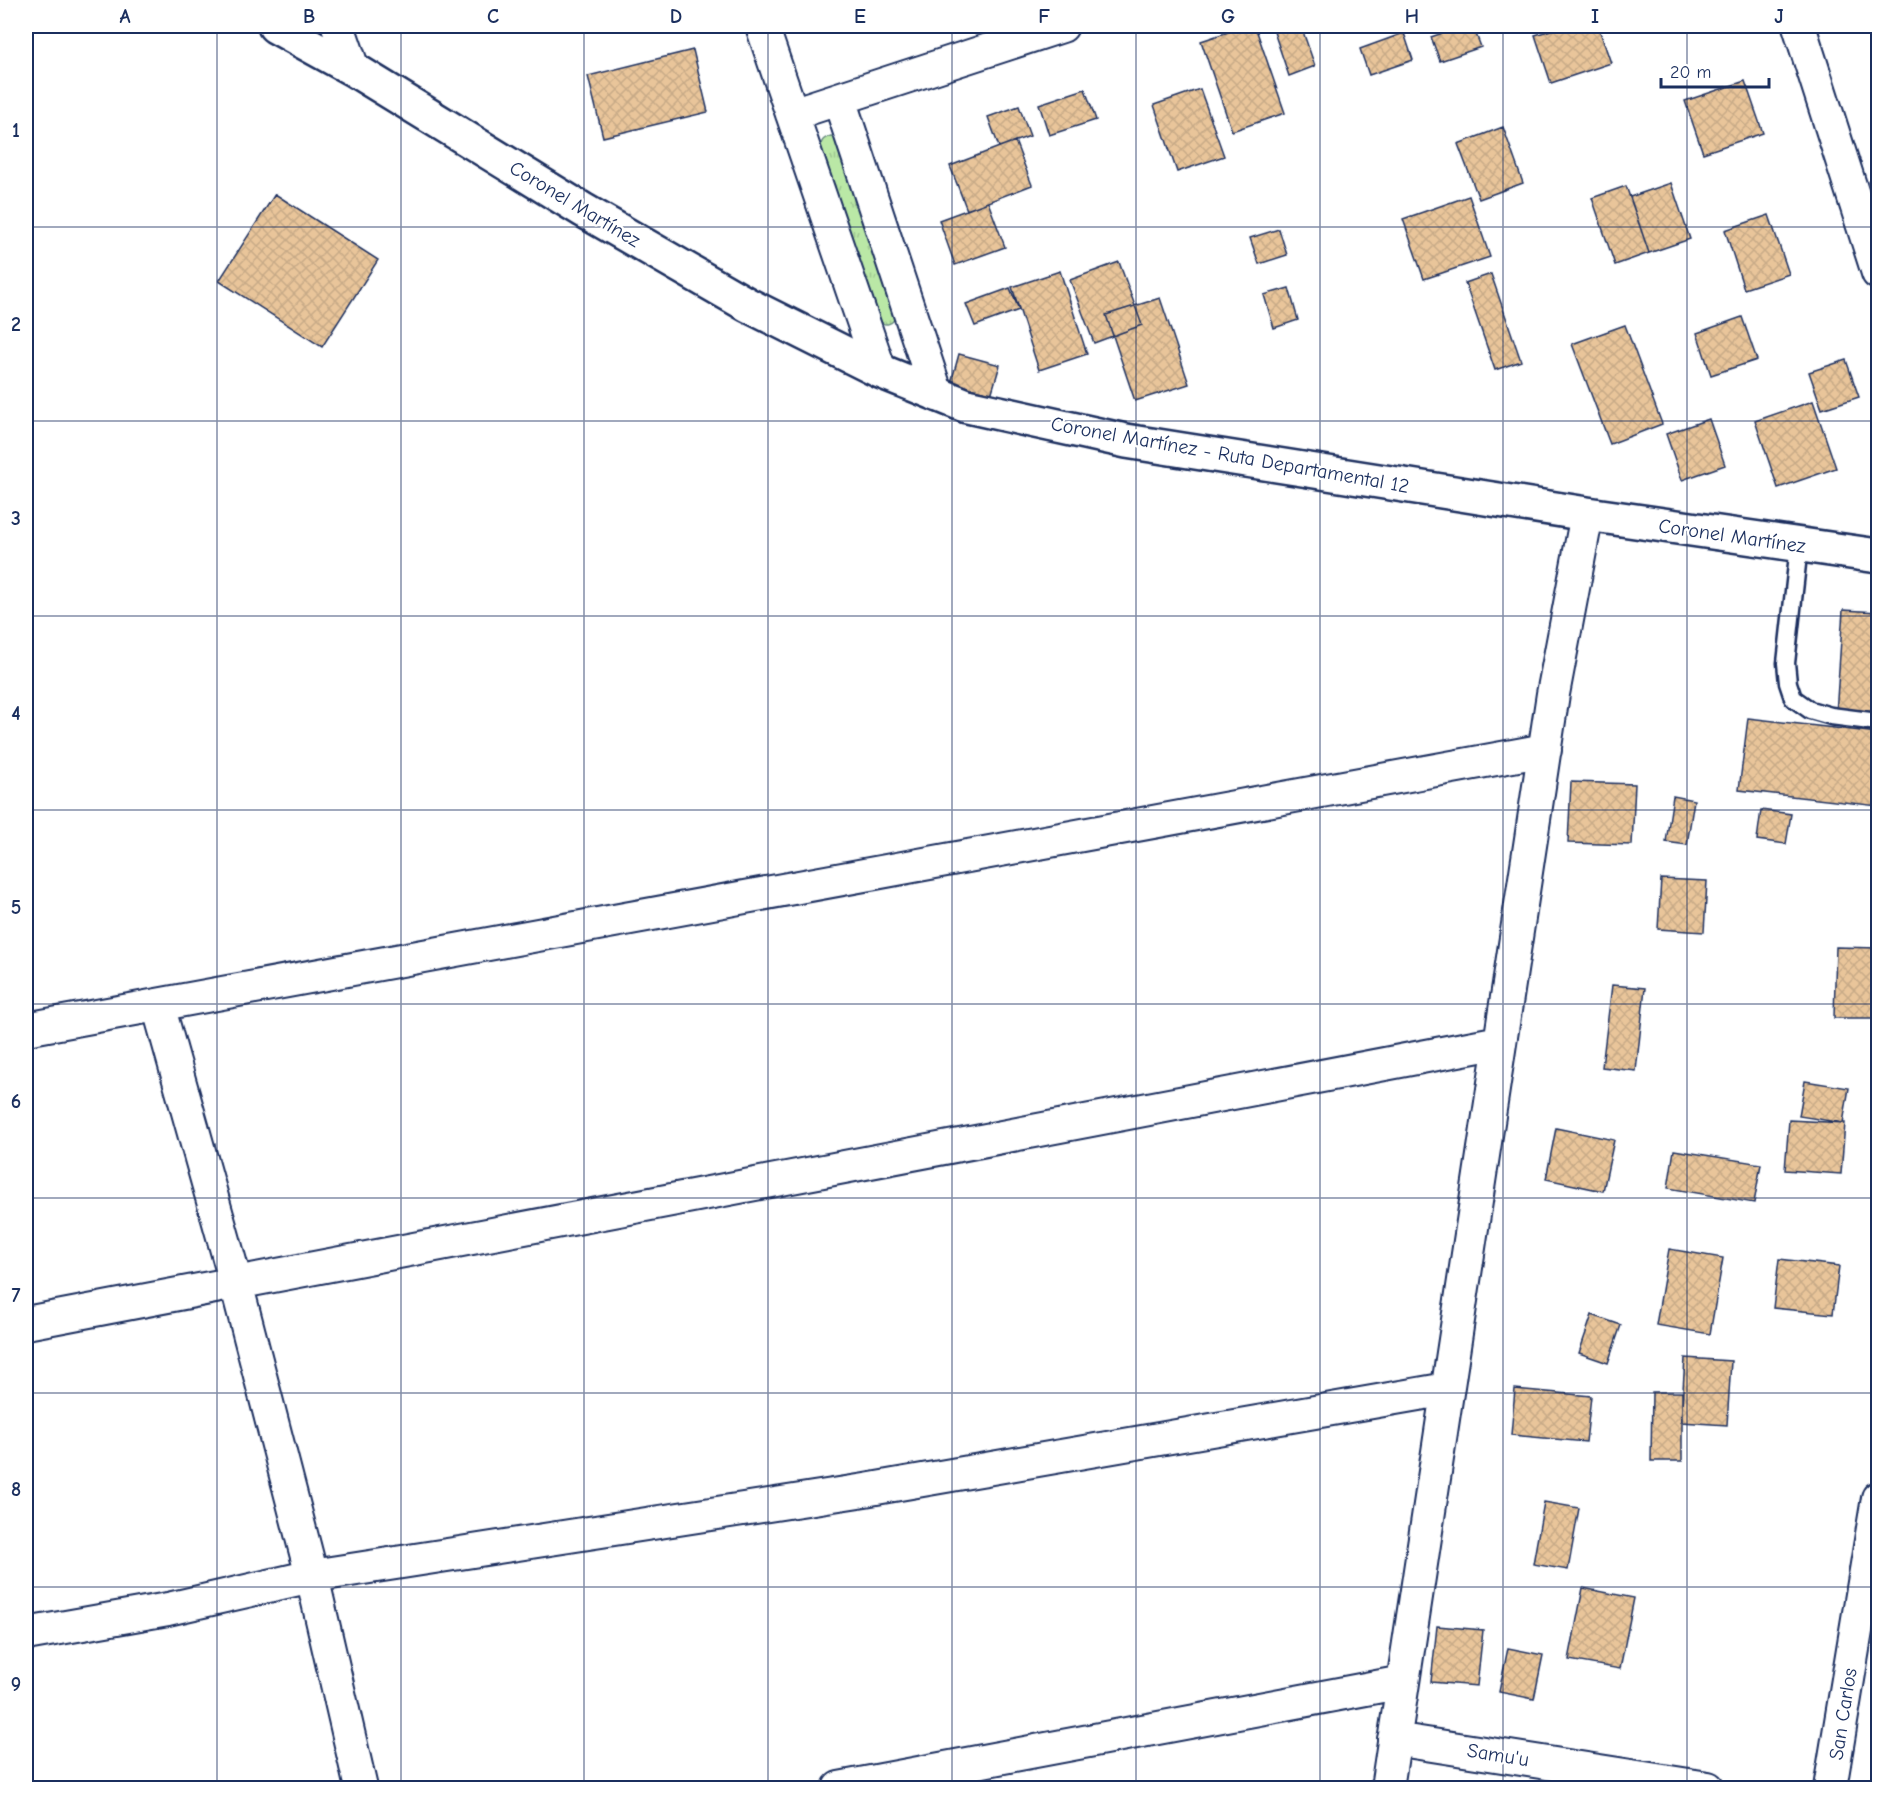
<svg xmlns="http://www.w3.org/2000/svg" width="1904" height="1814" font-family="'Comic Neue',sans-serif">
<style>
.grass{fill:url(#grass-tufts);stroke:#6a8c82;stroke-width:1.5}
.building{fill:url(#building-cross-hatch);stroke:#1b2f5e;stroke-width:1.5}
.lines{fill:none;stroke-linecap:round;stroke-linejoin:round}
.lane-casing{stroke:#1b2f5e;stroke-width:21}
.street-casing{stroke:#1b2f5e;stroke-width:36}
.secondary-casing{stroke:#1b2f5e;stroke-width:38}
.lane{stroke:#fff;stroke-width:16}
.street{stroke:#fff;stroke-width:32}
.secondary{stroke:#fff;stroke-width:33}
.grid{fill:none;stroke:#1b2f5e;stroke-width:1.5;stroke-opacity:0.55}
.labels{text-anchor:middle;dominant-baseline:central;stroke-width:4.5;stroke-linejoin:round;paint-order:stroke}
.street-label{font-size:20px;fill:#1b2f5e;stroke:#fff}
.neatline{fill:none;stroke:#1b2f5e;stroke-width:2}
.grid-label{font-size:20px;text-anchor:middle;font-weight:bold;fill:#1b2f5e}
</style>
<defs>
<pattern id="grass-tufts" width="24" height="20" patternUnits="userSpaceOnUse" patternTransform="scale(1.5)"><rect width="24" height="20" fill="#bae8a6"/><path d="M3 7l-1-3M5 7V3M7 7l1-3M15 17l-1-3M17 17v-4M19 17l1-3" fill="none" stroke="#9fc791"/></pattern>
<pattern id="building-cross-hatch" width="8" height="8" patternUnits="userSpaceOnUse" patternTransform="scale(1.5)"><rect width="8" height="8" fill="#e9c59a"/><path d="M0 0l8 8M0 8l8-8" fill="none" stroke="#c7aa87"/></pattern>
</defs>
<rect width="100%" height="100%" fill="#fff"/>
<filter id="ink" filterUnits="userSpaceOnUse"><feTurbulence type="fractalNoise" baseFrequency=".0167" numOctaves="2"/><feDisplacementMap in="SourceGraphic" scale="12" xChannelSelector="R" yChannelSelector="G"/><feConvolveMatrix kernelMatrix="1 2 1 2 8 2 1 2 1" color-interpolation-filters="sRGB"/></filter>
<g filter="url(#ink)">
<path class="grass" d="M 831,136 L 836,137 L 895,314 C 895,324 884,328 879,319 L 821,147 C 821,139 825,138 831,136 Z"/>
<path class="building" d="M 1246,26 L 1255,26 L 1285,113 L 1232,131 L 1201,41 Z
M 1272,26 L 1301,26 L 1315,66 L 1289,76 Z
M 1463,26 L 1473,26 L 1481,47 L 1440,61 L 1431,37 Z
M 1564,26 L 1598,26 L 1611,63 L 1551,83 L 1535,35 Z
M 1404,33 L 1413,60 L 1369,75 L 1360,49 Z
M 693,50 L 708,112 L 603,137 L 588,76 Z
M 1745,81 L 1763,133 L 1703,153 L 1685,101 Z
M 1085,89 L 1096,120 L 1049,135 L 1039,104 Z
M 1200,89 L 1224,156 L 1177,172 L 1154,105 Z
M 1019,106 L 1030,136 L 999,147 L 988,117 Z
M 1503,127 L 1523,183 L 1479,199 L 1458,144 Z
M 1015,141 L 1032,185 L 967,210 L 950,166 Z
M 1671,183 L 1690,239 L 1649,253 L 1630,197 Z
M 1626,186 L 1649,253 L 1615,265 L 1592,198 Z
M 275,194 L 378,260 L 322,347 L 219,281 Z
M 1469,196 L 1490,257 L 1424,279 L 1403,219 Z
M 988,202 L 1005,247 L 955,265 L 939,220 Z
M 1769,215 L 1789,274 L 1744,289 L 1725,230 Z
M 1279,229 L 1287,255 L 1259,264 L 1250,238 Z
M 1119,262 L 1142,325 L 1094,343 L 1070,280 Z
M 1060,271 L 1087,354 L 1039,370 L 1012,287 Z
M 1491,274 L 1521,361 L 1495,370 L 1465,283 Z
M 1010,288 L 1019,310 L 975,326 L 966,304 Z
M 1289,288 L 1298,320 L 1274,328 L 1264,295 Z
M 1160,298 L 1189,384 L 1135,401 L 1106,315 Z
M 1742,317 L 1757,360 L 1711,375 L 1697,333 Z
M 1625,325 L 1662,424 L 1610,444 L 1572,344 Z
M 959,354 L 1000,365 L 991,395 L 951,383 Z
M 1846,360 L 1859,397 L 1822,409 L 1809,372 Z
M 1813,401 L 1836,468 L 1778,488 L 1755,421 Z
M 1709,419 L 1725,465 L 1682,480 L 1666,434 Z
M 1843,610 L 1878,612 L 1878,717 L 1836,714 Z
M 1748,718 L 1878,733 L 1878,806 L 1739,790 Z
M 1571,782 L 1635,784 L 1632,845 L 1568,843 Z
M 1673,796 L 1694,800 L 1687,845 L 1666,842 Z
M 1761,810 L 1791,814 L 1786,844 L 1757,840 Z
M 1661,879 L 1707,881 L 1704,932 L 1658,929 Z
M 1836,947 L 1878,948 L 1878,1018 L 1834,1018 Z
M 1612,985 L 1645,988 L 1636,1071 L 1602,1067 Z
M 1805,1081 L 1849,1088 L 1843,1123 L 1799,1116 Z
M 1789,1120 L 1845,1123 L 1841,1174 L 1785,1170 Z
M 1556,1128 L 1614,1140 L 1603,1191 L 1546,1179 Z
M 1674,1150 L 1761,1164 L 1754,1203 L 1668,1188 Z
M 1669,1249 L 1723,1258 L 1710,1334 L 1656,1325 Z
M 1779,1259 L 1839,1266 L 1833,1314 L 1773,1308 Z
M 1592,1315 L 1621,1325 L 1608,1363 L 1579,1353 Z
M 1685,1358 L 1731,1361 L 1727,1425 L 1681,1422 Z
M 1515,1389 L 1591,1396 L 1586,1442 L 1511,1435 Z
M 1652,1392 L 1682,1392 L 1682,1461 L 1651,1461 Z
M 1544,1502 L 1579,1508 L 1568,1570 L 1533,1564 Z
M 1583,1588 L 1634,1598 L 1620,1669 L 1569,1660 Z
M 1437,1626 L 1483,1630 L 1477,1686 L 1431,1682 Z
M 1508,1648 L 1543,1655 L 1534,1699 L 1499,1692 Z"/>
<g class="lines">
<g class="lane-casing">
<path id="lane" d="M 1799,546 L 1786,663 L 1788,683 L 1793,698 L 1810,710 L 1831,716 L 1878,722"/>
</g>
<g class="street-casing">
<path id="street" d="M 338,26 L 353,69
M 762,26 L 880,371
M 1799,26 L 1878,273
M 839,99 L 937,395
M 792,114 L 1062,26
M 158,1005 L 236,1283 L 312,1576 L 361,1788
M 26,1029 L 1545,750
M 26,1323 L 1500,1042
M 26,1634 L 168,1609 L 312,1576 L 865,1490 L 1447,1389
M 1394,1739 L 1708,1788
M 839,1788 L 1403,1682
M 1387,1788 L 1553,694 L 1587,514
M 1830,1788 L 1878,1498"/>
</g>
<g class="secondary-casing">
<path id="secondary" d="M 275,26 L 353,69 L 583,210 L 748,305 L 880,371 L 967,406 L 1126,441 L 1587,514 L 1878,556"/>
</g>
<use href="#lane" class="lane"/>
<use href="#street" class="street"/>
<use href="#secondary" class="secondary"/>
</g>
</g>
<path class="grid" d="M 217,26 L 217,1788M 401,26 L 401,1788M 584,26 L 584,1788M 768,26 L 768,1788M 952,26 L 952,1788M 1136,26 L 1136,1788M 1320,26 L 1320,1788M 1503,26 L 1503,1788M 1687,26 L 1687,1788M 26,227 L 1878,227M 26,421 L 1878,421M 26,616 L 1878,616M 26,810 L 1878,810M 26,1004 L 1878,1004M 26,1198 L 1878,1198M 26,1393 L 1878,1393M 26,1587 L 1878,1587"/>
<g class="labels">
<g class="street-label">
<text transform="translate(575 204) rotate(31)">Coronel Martínez</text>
<text transform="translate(1230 455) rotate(10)">Coronel Martínez - Ruta Departamental 12</text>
<text transform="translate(1732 536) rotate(8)">Coronel Martínez</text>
<text transform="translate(1843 1714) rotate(-81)">San Carlos</text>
<text transform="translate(1498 1755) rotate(9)">Samu'u</text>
</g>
</g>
<rect width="1904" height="1814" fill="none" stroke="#fff" stroke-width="66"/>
<path d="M1661 78v9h108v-9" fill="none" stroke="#1b2f5e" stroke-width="3"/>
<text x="1670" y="78" font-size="18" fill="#1b2f5e" stroke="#ffffff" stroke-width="4.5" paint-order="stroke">20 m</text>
<rect x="33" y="33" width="1838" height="1748" class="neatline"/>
<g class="grid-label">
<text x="125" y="23">A</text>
<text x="309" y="23">B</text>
<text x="493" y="23">C</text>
<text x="676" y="23">D</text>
<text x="860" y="23">E</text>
<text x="1044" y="23">F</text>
<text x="1228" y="23">G</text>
<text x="1412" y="23">H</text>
<text x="1595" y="23">I</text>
<text x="1779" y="23">J</text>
<text x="16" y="137">1</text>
<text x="16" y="331">2</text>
<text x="16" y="525">3</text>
<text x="16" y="720">4</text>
<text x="16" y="914">5</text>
<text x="16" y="1108">6</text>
<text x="16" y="1302">7</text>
<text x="16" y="1496">8</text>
<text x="16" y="1691">9</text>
</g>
</svg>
